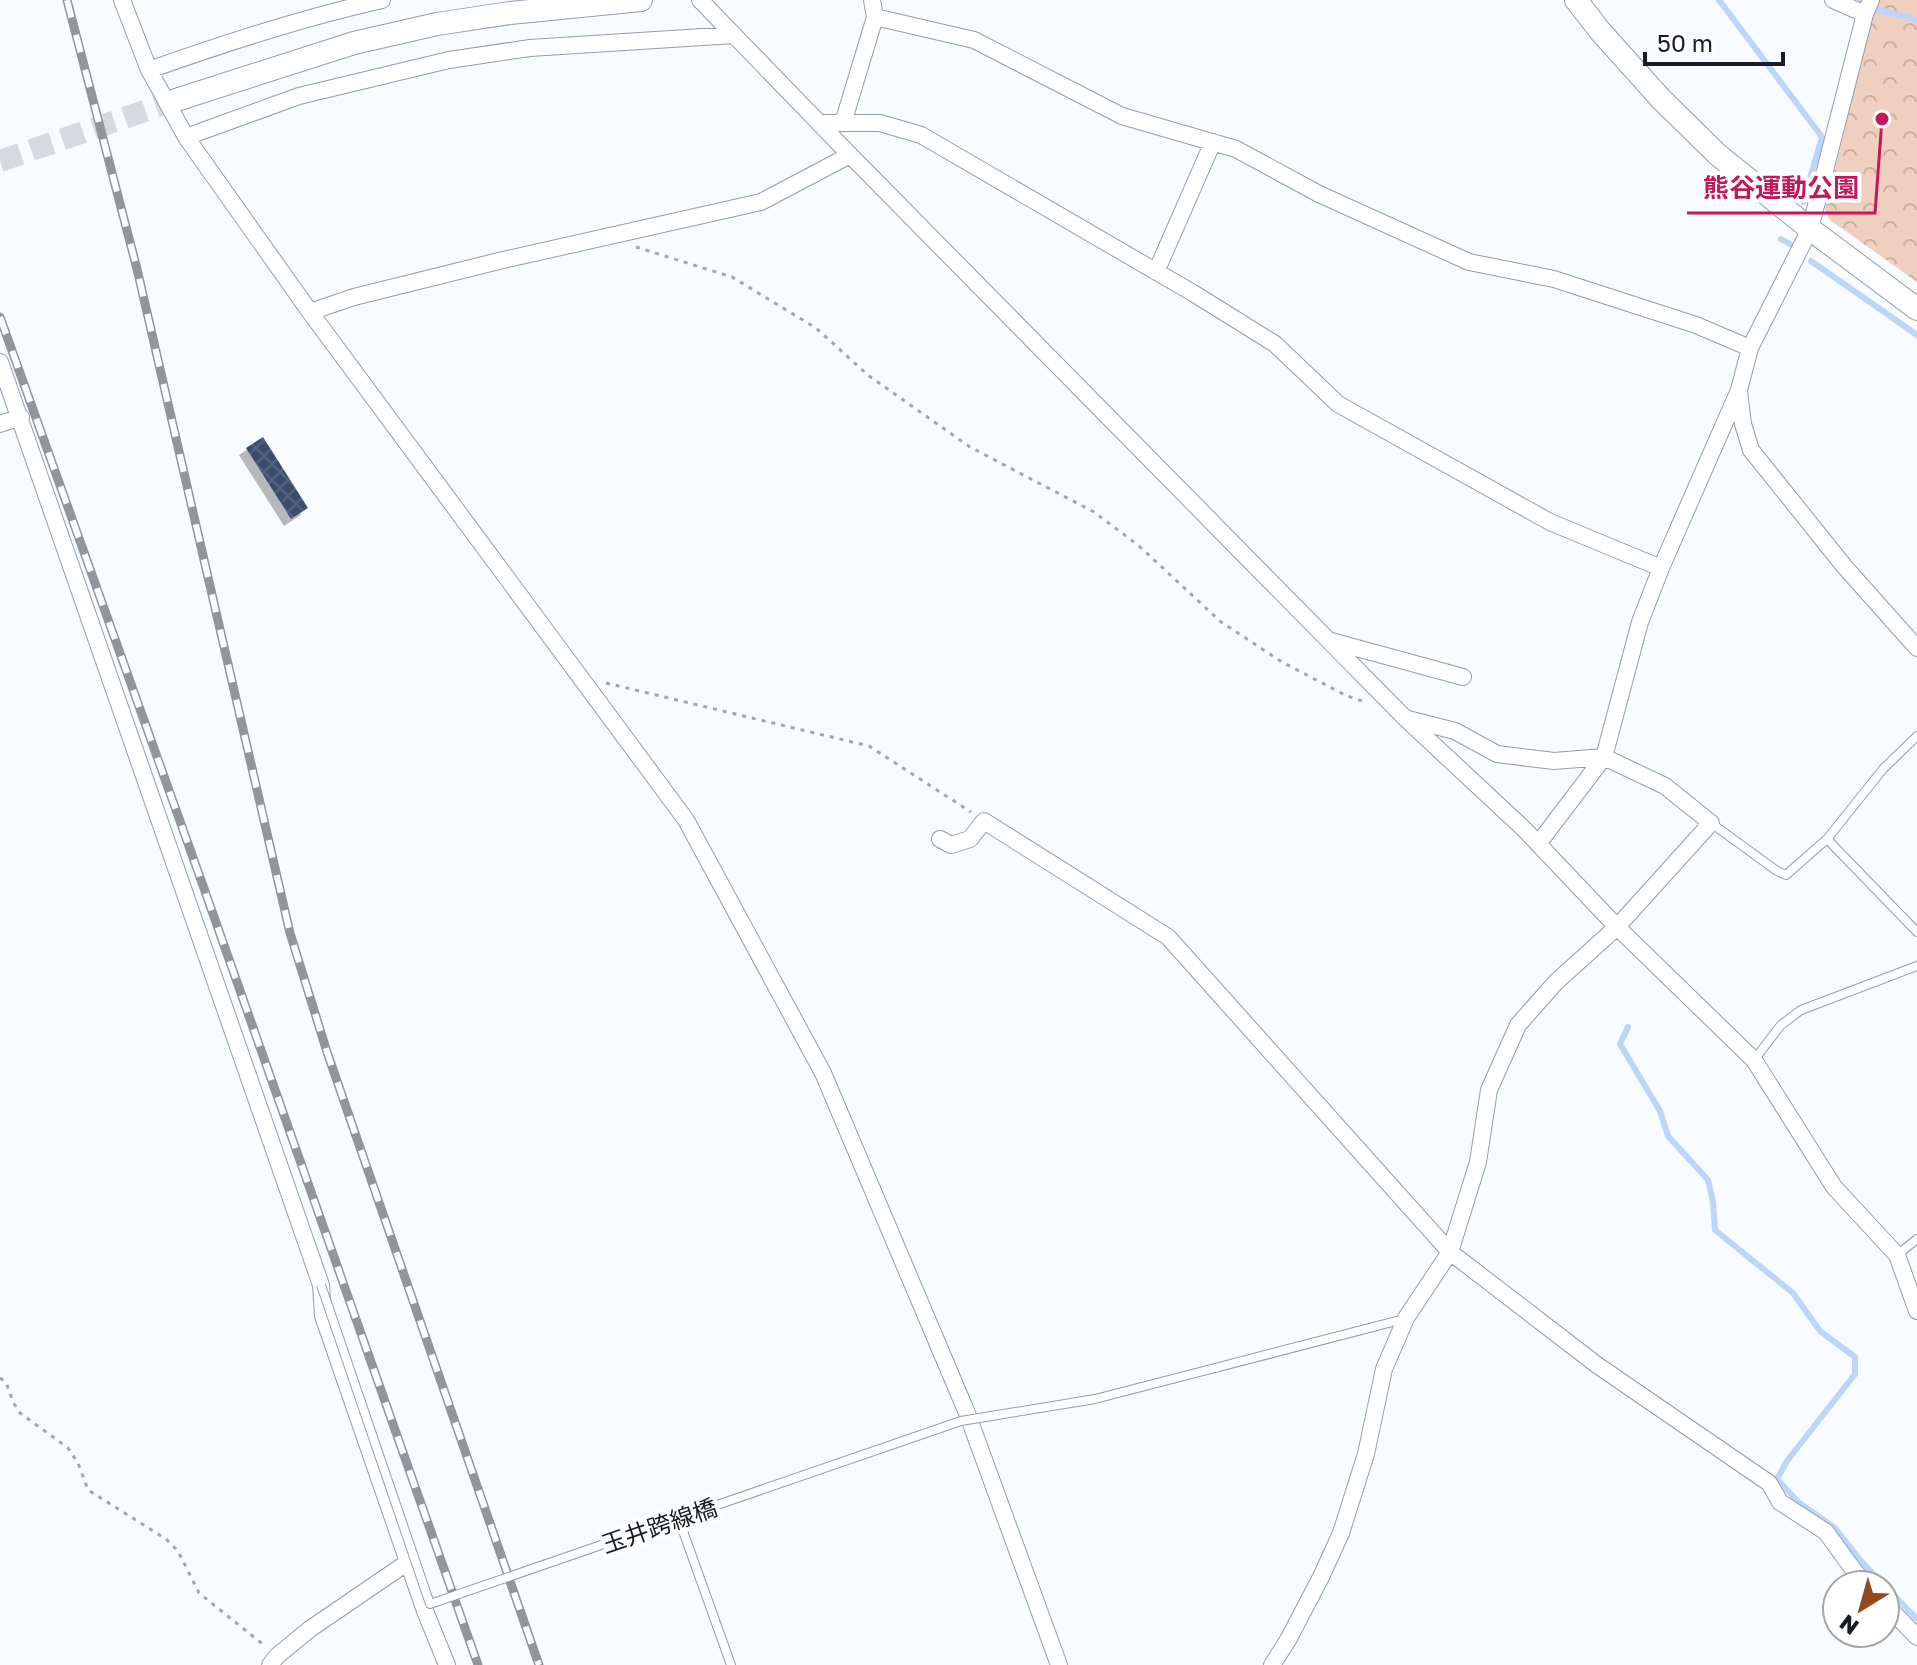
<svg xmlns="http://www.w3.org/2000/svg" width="1917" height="1665" font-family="'Golos Text','Noto Sans JP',sans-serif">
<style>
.park{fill:url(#park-crowns)}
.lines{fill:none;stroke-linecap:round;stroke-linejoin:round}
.stream{stroke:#bdd5f9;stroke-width:6}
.building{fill:url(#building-cross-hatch);filter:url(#shadow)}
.secondary-tunnel{stroke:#d6dade;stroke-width:22;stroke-dasharray:22 11;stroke-linecap:butt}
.lane-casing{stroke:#919daf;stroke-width:10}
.street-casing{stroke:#919daf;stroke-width:18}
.secondary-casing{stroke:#919daf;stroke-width:24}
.path{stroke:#a3a7ac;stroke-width:3;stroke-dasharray:4 6;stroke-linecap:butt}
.lane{stroke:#fff;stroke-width:8}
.street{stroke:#fff;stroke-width:16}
.secondary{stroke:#fff;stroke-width:22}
.rail-casing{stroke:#92969b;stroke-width:9}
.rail{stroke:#fff;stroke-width:6;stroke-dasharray:18;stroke-linecap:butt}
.lane-bridge-casing{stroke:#919daf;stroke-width:10;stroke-linecap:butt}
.lane-bridge{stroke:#fff;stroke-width:8}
.labels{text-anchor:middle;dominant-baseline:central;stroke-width:8;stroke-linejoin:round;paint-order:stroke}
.street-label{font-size:24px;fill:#181d24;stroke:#fff}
.leader{fill:none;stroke:#c2185b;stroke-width:3}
.callout-dot{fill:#c2185b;stroke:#fff;stroke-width:3}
.callout-label{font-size:26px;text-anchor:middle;font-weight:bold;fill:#c2185b;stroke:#fff;stroke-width:8;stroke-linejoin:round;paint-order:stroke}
</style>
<defs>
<pattern id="park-crowns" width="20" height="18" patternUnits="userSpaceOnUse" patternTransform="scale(2)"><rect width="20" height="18" fill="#efcfbe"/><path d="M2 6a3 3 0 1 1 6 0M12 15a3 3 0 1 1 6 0" fill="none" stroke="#ccb1a3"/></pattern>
<pattern id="building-cross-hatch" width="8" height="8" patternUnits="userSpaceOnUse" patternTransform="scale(2)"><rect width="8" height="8" fill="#3a4d6c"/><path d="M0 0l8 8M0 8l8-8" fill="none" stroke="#54637c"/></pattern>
<filter id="shadow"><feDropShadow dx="-7" dy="7" stdDeviation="0" flood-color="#0004"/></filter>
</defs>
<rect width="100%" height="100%" fill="#f8fbff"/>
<path class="park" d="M 1876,0 L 1917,0 L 1917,282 L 1830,220 L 1825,210 Z"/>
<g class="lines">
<path class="stream" d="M 1719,0 L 1822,137 L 1803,202
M 1861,0 L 1879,10 L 1917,20
M 1781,239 L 1790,244
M 1811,261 L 1917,335
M 1628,1027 L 1620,1044 L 1660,1111 L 1668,1136 L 1708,1180 L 1713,1202 L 1715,1230 L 1793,1293 L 1820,1331 L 1855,1357 L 1855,1374 L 1787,1461 L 1777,1479 L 1798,1502 L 1835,1528 L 1861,1561 L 1884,1585
M 1885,1586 L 1917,1619"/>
</g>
<path class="building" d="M 263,437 L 308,508 L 291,519 L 246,448 Z"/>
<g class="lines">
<path class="secondary-tunnel" d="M 0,161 L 176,100"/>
<g class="lane-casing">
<path id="lane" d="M 1711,823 L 1777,871 L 1786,875 L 1827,839 L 1917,932
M 1827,839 L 1883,769 L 1917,736
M 1754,1060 L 1781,1025 L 1801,1010 L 1917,966
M 1897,1255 L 1917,1239
M 1215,1368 L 1404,1319
M 683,1531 L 731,1665"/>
</g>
<g class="street-casing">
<path id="street" d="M 122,0 L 149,70 L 186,137 L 310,312 L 686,820 L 823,1073 L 967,1413 L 1059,1665
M 700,0 L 850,155 L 1406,719 L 1524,829 L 1617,927 L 1754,1060 L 1834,1187 L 1897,1255 L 1917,1311
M 872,0 L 875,17 L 974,40 L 1122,116 L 1236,149 L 1319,194 L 1469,262 L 1554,279 L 1696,325 L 1750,348
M 1833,0 L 1865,14
M 149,70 C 226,43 302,18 382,0
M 820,123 L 880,123 L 921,135 L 1193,293 L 1275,344 L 1338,404 L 1550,522 L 1661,568
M 843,123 L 875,17
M 186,137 L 299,96 L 449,60 L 530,48 L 734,35
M 1156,272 L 1213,142
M 310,312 L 354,297 L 503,260 L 761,202 L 850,155
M 0,362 L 321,1285 L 323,1316 L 425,1611 L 447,1665
M 1739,391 L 1743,424 L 1751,450 L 1844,566 L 1917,648
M 0,424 L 21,417
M 1331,641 L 1463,677
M 940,839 L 951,845 L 970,839 L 984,821 L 1168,937 L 1450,1252 L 1597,1365 L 1769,1483 L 1780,1502 L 1826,1532 L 1855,1572 L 1867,1585
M 1538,844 L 1604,757 L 1640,622 L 1661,568 L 1739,390 L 1750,348 L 1810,229 L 1865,14 L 1871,0
M 1885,1604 L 1917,1637
M 270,1665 L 277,1656 L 310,1629 L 408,1562
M 1272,1665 L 1288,1640 L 1321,1577 L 1341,1533 L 1366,1454 L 1384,1369 L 1406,1318 L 1450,1252 L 1478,1162 L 1489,1090 L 1518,1025 L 1556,982 L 1617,927 L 1711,823 L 1665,786 L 1604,757 L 1554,761 L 1497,754 L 1455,731 L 1408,719"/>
</g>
<g class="secondary-casing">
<path id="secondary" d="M 1576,0 L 1600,31 L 1661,99 L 1717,154 L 1810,229 L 1917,309
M 176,100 L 354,43 L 437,24 L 510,13 L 641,0"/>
</g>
<path class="path" d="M 636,247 L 732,277 L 816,328 L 869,376 L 970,447 L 1094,512 L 1138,545 L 1221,622 L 1282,662 L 1345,695 L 1362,701
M 606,683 L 869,746 L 971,812
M 0,1378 L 6,1382 L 13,1402 L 20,1413 L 68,1448 L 78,1463 L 88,1490 L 166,1539 L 178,1551 L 199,1593 L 265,1646"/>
<use href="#lane" class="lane"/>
<use href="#street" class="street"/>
<use href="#secondary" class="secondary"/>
<g class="rail-casing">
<path id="rail" d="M 67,0 L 137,269 L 290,933 L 327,1052 L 539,1665
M 0,317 L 201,880 L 478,1665"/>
</g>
<use href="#rail" class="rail"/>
<g class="lane-bridge-casing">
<path id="lane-bridge" d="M 321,1285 L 430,1604 L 961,1421 L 1095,1399 L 1215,1368"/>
</g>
<use href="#lane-bridge" class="lane-bridge"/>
</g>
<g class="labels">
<g class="street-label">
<text transform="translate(659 1525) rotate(-19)">玉井跨線橋</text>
</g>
</g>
<path class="leader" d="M1882 119L1875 213H1687"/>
<circle class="callout-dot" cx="1882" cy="119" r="8"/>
<g class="callout-label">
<text x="1781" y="197">熊谷運動公園</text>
</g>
<g transform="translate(1861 1609) rotate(217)"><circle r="38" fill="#ffffff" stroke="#a3a5a7" stroke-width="2"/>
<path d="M0-6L14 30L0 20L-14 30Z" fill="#904b21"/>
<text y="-12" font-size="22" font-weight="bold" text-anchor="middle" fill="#181d24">N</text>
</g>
<path d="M1645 52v12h138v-12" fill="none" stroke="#181d24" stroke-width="4"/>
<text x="1657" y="52" font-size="24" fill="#181d24" stroke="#ffffff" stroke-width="6" paint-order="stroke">50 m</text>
</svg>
